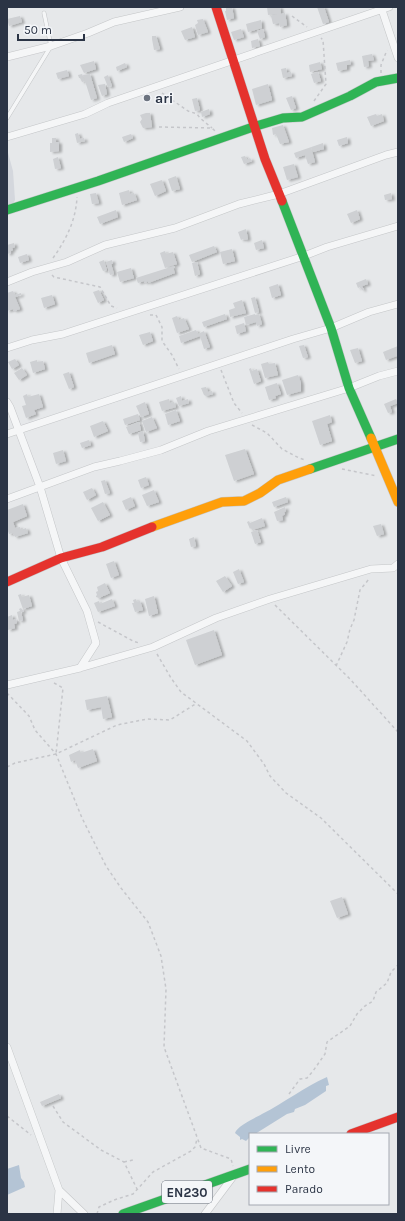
<svg xmlns="http://www.w3.org/2000/svg" width="405" height="1221" font-family="Karla,sans-serif">
<style>
.built{fill:#d4d7dd}
.water{fill:#b4c4d5}
.building{fill:#ced0d3;filter:url(#shadow)}
.lines{fill:none;stroke-linecap:round;stroke-linejoin:round}
.lane-casing{stroke:#c4c6c8;stroke-width:4.5}
.street-casing{stroke:#c4c6c8;stroke-width:8}
.fast-casing{stroke:#c4c6c8;stroke-width:10}
.slow-casing{stroke:#c4c6c8;stroke-width:10}
.jam-casing{stroke:#c4c6c8;stroke-width:10}
.path{stroke:#c5c6ca;stroke-width:1.5;stroke-dasharray:3 3;stroke-linecap:butt}
.lane{stroke:#f5f6f7;stroke-width:3.5}
.street{stroke:#f5f6f7;stroke-width:7}
.fast{stroke:#30b455;stroke-width:9}
.slow{stroke:#ff9f0a;stroke-width:9}
.jam{stroke:#e5322d;stroke-width:9}
.poi-dot{fill:#6c737f;stroke:#f4f6f9;stroke-width:1.5}
.labels{text-anchor:middle;dominant-baseline:central;stroke-width:3;stroke-linejoin:round;paint-order:stroke}
.shield{fill:#f4f6f9;stroke:#676e7b;stroke-width:1}
.shield-label{font-size:13px;font-weight:bold;fill:#2b3445}
.poi-label{font-size:14px;font-weight:bold;fill:#2b3445;stroke:#f4f6f9;text-anchor:start}
</style>
<defs>
<filter id="shadow"><feDropShadow dx="3" dy="1.5" stdDeviation="1" flood-color="#0004"/></filter>
</defs>
<rect width="100%" height="100%" fill="#e6e8ea"/>
<path class="built" d="M 7,149 L 13,171 L 15,200 L 12,206 L 7,207 Z"/>
<path class="water" d="M 327,1077 L 329,1085 L 326,1086 L 326,1091 L 305,1105 L 295,1109 L 294,1112 L 287,1114 L 255,1134 L 250,1134 L 250,1137 L 246,1141 L 242,1139 L 240,1140 L 240,1137 L 235,1133 C 237,1126 255,1118 262,1114 C 284,1103 304,1087 327,1077 Z
M 19,1165 L 21,1178 L 24,1182 L 25,1187 L 7,1195 L 7,1169 Z"/>
<path class="building" d="M 232,7 L 234,18 L 227,20 L 225,11 L 226,11 L 226,8 Z
M 267,7 L 280,7 L 281,14 L 285,13 L 287,25 L 280,27 L 279,23 L 273,24 L 271,16 L 277,14 L 268,15 Z
M 317,7 L 324,7 L 329,22 L 323,24 Z
M 20,16 L 22,22 L 9,26 L 7,19 Z
M 203,19 L 208,32 L 198,35 L 195,25 L 198,23 L 197,20 Z
M 261,20 L 262,28 L 248,32 L 246,24 Z
M 192,27 L 195,37 L 185,40 L 181,31 Z
M 241,29 L 244,37 L 234,40 L 231,32 Z
M 263,29 L 265,37 L 260,39 L 257,31 Z
M 152,36 L 156,36 L 160,49 L 154,50 L 152,39 Z
M 258,39 L 260,46 L 252,48 L 251,41 Z
M 372,54 L 374,60 L 368,61 L 369,66 L 364,67 L 362,56 Z
M 350,60 L 351,64 L 347,65 L 347,69 L 338,71 L 336,63 Z
M 94,61 L 96,69 L 84,73 L 80,65 Z
M 320,62 L 322,69 L 310,72 L 309,65 Z
M 125,63 L 127,67 L 117,71 L 116,67 Z
M 286,68 L 287,73 L 291,72 L 292,76 L 283,78 L 281,69 Z
M 67,70 L 69,76 L 58,79 L 56,73 Z
M 318,72 L 321,81 L 314,83 L 311,74 Z
M 82,74 L 85,81 L 83,75 L 90,74 L 97,98 L 91,100 L 85,81 L 82,82 L 80,78 L 79,78 L 78,75 Z
M 108,75 L 112,86 L 108,87 L 104,77 Z
M 105,84 L 107,94 L 102,96 L 98,85 Z
M 268,84 L 272,100 L 256,105 L 252,89 Z
M 292,96 L 296,108 L 291,110 L 286,98 Z
M 197,98 L 200,110 L 195,111 L 192,99 Z
M 209,109 L 210,114 L 202,117 L 201,112 Z
M 146,113 L 150,113 L 152,127 L 143,128 L 140,122 L 142,119 L 140,115 Z
M 376,114 L 377,116 L 382,114 L 384,121 L 371,126 L 367,117 Z
M 283,125 L 289,142 L 280,144 L 276,134 L 273,135 L 272,128 Z
M 78,133 L 80,139 L 84,138 L 85,141 L 77,143 L 75,134 Z
M 131,134 L 133,138 L 124,142 L 122,137 Z
M 347,137 L 348,143 L 339,146 L 337,140 Z
M 52,138 L 56,138 L 56,142 L 59,142 L 59,151 L 50,152 L 50,143 L 52,143 Z
M 323,143 L 324,149 L 313,152 L 311,147 L 315,162 L 308,164 L 305,155 L 296,158 L 294,153 Z
M 245,156 L 247,160 L 250,158 L 252,161 L 244,164 L 241,157 Z
M 58,157 L 61,168 L 55,169 L 53,159 Z
M 294,164 L 298,177 L 287,180 L 283,167 Z
M 176,176 L 180,189 L 172,191 L 168,179 Z
M 162,180 L 166,191 L 155,196 L 150,184 Z
M 129,190 L 130,194 L 134,193 L 137,200 L 122,205 L 119,193 Z
M 96,193 L 99,203 L 92,204 L 90,194 Z
M 391,193 L 392,199 L 385,200 L 384,195 Z
M 116,210 L 118,217 L 100,224 L 97,217 Z
M 357,210 L 360,219 L 351,223 L 347,214 Z
M 246,229 L 248,239 L 245,240 L 243,239 L 241,240 L 238,232 Z
M 262,240 L 264,248 L 256,250 L 254,243 Z
M 14,243 L 15,247 L 12,248 L 13,250 L 10,251 L 11,253 L 7,254 L 7,245 Z
M 214,246 L 217,252 L 192,262 L 189,255 Z
M 232,249 L 235,261 L 223,264 L 220,252 Z
M 165,251 L 166,254 L 173,252 L 177,264 L 165,268 L 160,253 Z
M 27,254 L 29,260 L 20,263 L 18,257 Z
M 104,260 L 107,270 L 103,271 L 99,262 Z
M 112,260 L 113,264 L 111,264 L 114,274 L 110,275 L 106,262 Z
M 197,262 L 200,274 L 195,276 L 192,263 Z
M 174,266 L 175,268 L 173,268 L 175,273 L 148,283 L 148,281 L 145,283 L 144,281 L 138,283 L 136,278 Z
M 131,268 L 134,278 L 120,282 L 117,272 Z
M 366,279 L 368,284 L 362,286 L 364,290 L 362,290 L 360,287 L 358,288 L 356,283 Z
M 278,284 L 281,295 L 272,298 L 269,287 Z
M 99,290 L 104,300 L 98,303 L 93,292 Z
M 13,291 L 15,295 L 21,293 L 21,295 L 15,297 L 20,309 L 14,311 L 13,309 L 7,311 L 7,293 Z
M 52,295 L 55,304 L 44,308 L 41,298 Z
M 255,297 L 259,312 L 255,313 L 251,298 Z
M 242,300 L 246,313 L 230,317 L 229,310 L 235,308 L 233,303 Z
M 225,314 L 227,319 L 204,327 L 202,322 Z
M 255,314 L 255,315 L 259,314 L 262,324 L 257,326 L 256,322 L 246,325 L 244,317 Z
M 177,316 L 179,320 L 184,318 L 189,329 L 177,333 L 172,318 Z
M 244,323 L 246,331 L 237,334 L 235,326 Z
M 196,330 L 198,334 L 204,331 L 210,347 L 204,349 L 200,336 L 181,343 L 179,336 Z
M 150,332 L 153,341 L 143,345 L 139,335 Z
M 112,345 L 115,354 L 89,363 L 86,353 Z
M 304,345 L 308,357 L 303,358 L 299,346 Z
M 398,346 L 398,359 L 397,356 L 386,360 L 383,352 Z
M 358,348 L 362,361 L 355,363 L 350,350 Z
M 15,359 L 19,365 L 12,369 L 8,362 Z
M 37,360 L 37,362 L 43,361 L 45,369 L 33,373 L 30,362 Z
M 268,362 L 269,364 L 275,363 L 278,375 L 265,378 L 261,364 Z
M 22,368 L 27,375 L 19,380 L 14,373 Z
M 251,368 L 252,371 L 257,369 L 261,381 L 254,384 L 249,369 Z
M 69,372 L 74,387 L 69,389 L 63,374 Z
M 298,375 L 301,383 L 301,391 L 287,395 L 282,380 Z
M 277,383 L 281,394 L 275,396 L 276,398 L 269,400 L 265,387 Z
M 206,387 L 208,392 L 212,391 L 213,394 L 206,396 L 204,395 L 201,388 Z
M 27,394 L 28,397 L 39,394 L 43,407 L 34,410 L 36,414 L 26,418 L 22,406 L 26,405 L 23,396 Z
M 181,396 L 182,401 L 188,399 L 189,403 L 179,406 L 176,398 Z
M 169,399 L 170,403 L 174,402 L 176,407 L 162,411 L 159,402 Z
M 396,399 L 398,403 L 390,406 L 392,412 L 388,413 L 384,404 Z
M 145,402 L 149,414 L 141,417 L 136,406 Z
M 176,410 L 180,421 L 168,425 L 165,414 Z
M 138,414 L 140,420 L 125,425 L 123,419 Z
M 330,415 L 332,422 L 327,424 L 332,441 L 320,445 L 312,421 Z
M 152,417 L 157,428 L 146,432 L 142,421 Z
M 103,421 L 108,431 L 94,437 L 90,426 Z
M 139,422 L 141,430 L 129,434 L 126,427 Z
M 143,431 L 145,441 L 140,442 L 138,433 Z
M 89,440 L 91,445 L 82,448 L 80,443 Z
M 245,449 L 254,474 L 234,481 L 225,455 Z
M 63,450 L 66,461 L 56,464 L 53,453 Z
M 146,477 L 149,485 L 141,488 L 138,480 Z
M 105,480 L 110,493 L 105,494 L 101,481 Z
M 92,488 L 96,495 L 87,500 L 83,492 Z
M 154,490 L 159,502 L 147,506 L 142,495 Z
M 131,497 L 135,506 L 126,510 L 122,501 Z
M 286,497 L 288,502 L 274,507 L 272,502 Z
M 103,502 L 110,515 L 98,521 L 91,508 Z
M 23,504 L 27,516 L 13,522 L 15,528 L 20,527 L 21,530 L 26,528 L 28,533 L 15,537 L 13,533 L 9,534 L 7,528 L 7,510 Z
M 285,507 L 286,511 L 284,512 L 285,514 L 282,516 L 283,520 L 277,521 L 274,512 Z
M 262,518 L 265,526 L 252,530 L 251,528 L 250,529 L 247,522 L 249,521 L 250,523 Z
M 381,524 L 384,534 L 377,536 L 373,526 Z
M 257,530 L 261,542 L 255,544 L 251,532 Z
M 194,537 L 196,546 L 191,547 L 189,539 Z
M 114,561 L 119,575 L 111,578 L 106,564 Z
M 239,569 L 244,582 L 238,584 L 233,572 Z
M 225,576 L 232,586 L 223,592 L 216,581 Z
M 105,583 L 110,593 L 99,598 L 96,597 L 96,596 L 97,595 L 96,592 L 98,591 L 97,587 Z
M 21,594 L 22,597 L 29,595 L 32,606 L 23,609 L 18,595 Z
M 154,596 L 158,613 L 149,616 L 145,599 Z
M 112,599 L 115,606 L 98,612 L 94,603 L 99,601 L 100,604 Z
M 136,599 L 137,602 L 140,601 L 143,610 L 135,612 L 132,603 L 134,603 L 133,600 Z
M 21,608 L 24,612 L 21,612 L 23,620 L 19,621 L 17,612 L 20,611 L 19,609 Z
M 12,615 L 13,620 L 16,619 L 17,623 L 14,624 L 15,628 L 8,630 L 7,617 Z
M 214,630 L 222,655 L 195,665 L 186,640 Z
M 107,696 L 112,717 L 103,719 L 101,707 L 87,710 L 85,700 Z
M 93,749 L 97,761 L 78,768 L 75,760 L 71,762 L 69,755 L 80,750 L 81,753 Z
M 342,897 L 348,914 L 337,918 L 330,901 Z
M 59,1094 L 61,1098 L 42,1106 L 40,1102 Z"/>
<g class="lines">
<g class="lane-casing">
<path id="lane" d="M 7,118 L 51,46 L 44,13 L 51,46"/>
</g>
<g class="street-casing">
<path id="street" d="M 381,7 L 398,58
M 7,57 L 51,46 L 88,33 L 114,22 L 180,7
M 7,137 L 85,114 L 108,103 L 389,7
M 7,282 L 32,272 L 67,262 L 105,245 L 175,228 L 239,204 L 279,194 L 386,155 L 398,152
M 7,348 L 32,340 L 63,334 L 304,256 L 327,247 L 398,226
M 7,402 L 10,407 L 40,487 L 61,558 L 87,611 L 96,643 L 80,668
M 7,434 L 293,339 L 331,328 L 369,312 L 398,304
M 7,499 L 94,467 L 120,461 L 161,450 L 208,431 L 349,388 L 379,376 L 398,371
M 7,685 L 80,668 L 153,647 L 216,618 L 270,599 L 371,569 L 393,568 L 398,564
M 7,1047 L 59,1190 L 84,1214
M 57,1214 L 59,1190
M 205,1214 L 235,1174"/>
</g>
<g class="fast-casing">
<path id="fast" d="M 282,201 L 331,328 L 349,388 L 371,438
M 7,210 L 98,181 L 253,127 L 283,118 L 302,117 L 350,96 L 376,82 L 398,78
M 310,469 L 398,439
M 123,1214 L 250,1169"/>
</g>
<g class="slow-casing">
<path id="slow" d="M 371,438 L 398,502
M 152,527 L 222,502 L 244,501 L 260,493 L 278,480 L 310,469"/>
</g>
<g class="jam-casing">
<path id="jam" d="M 216,7 L 265,159 L 282,201
M 7,582 L 61,558 L 102,547 L 152,527
M 351,1134 L 398,1117"/>
</g>
<path class="path" d="M 292,16 L 307,27
M 381,73 L 381,65 L 387,50
M 162,93 L 188,111 L 197,114 L 200,118 L 212,128
M 314,101 L 326,84 L 323,40 L 321,38
M 159,127 L 212,128 L 215,131
M 53,258 C 66,240 76,220 77,197
M 52,275 L 54,277 L 100,287 L 111,306 L 117,308
M 150,315 L 156,315 L 162,327 L 162,341 L 172,355 L 179,369
M 221,370 L 234,403 L 242,413
M 252,425 L 267,433 L 282,449 L 299,458 L 305,460
M 342,469 L 377,476
M 275,605 L 350,679 L 398,732
M 98,622 L 133,641 L 139,643
M 157,654 L 171,678 L 181,692 L 247,741 L 264,764 L 270,776 L 286,793 L 321,818 L 398,894
M 336,666 L 347,642 L 350,629 L 354,620 L 360,590 L 369,579
M 54,683 L 63,688 L 56,754
M 7,693 L 29,716 L 35,730 L 56,754 L 82,818 L 106,866 L 121,888 L 148,922 L 161,956 L 166,989 L 164,1047 L 201,1148 L 231,1159 L 233,1166
M 7,767 L 15,763 L 56,754 L 117,725 L 147,719 L 170,720 L 197,703
M 289,1094 L 300,1079 L 307,1078 L 313,1071 L 325,1054 L 327,1042 L 350,1026 L 357,1014 L 365,1006 L 373,1001 L 376,992 L 387,983 L 391,972 L 398,965
M 53,1106 L 63,1122 L 101,1150 L 124,1162 L 137,1189
M 7,1116 L 31,1135
M 124,1162 L 133,1160
M 97,1214 L 99,1207 L 114,1200 L 133,1194 L 153,1172 L 191,1151 L 195,1147 L 197,1139"/>
<use href="#lane" class="lane"/>
<use href="#street" class="street"/>
<use href="#fast" class="fast"/>
<use href="#slow" class="slow"/>
<use href="#jam" class="jam"/>
</g>
<circle class="poi-dot" cx="147" cy="98" r="4"/>
<g class="labels">
<rect class="shield" x="162" y="1181" width="50" height="22" rx="3"/>
<g class="shield-label">
<text x="187" y="1192">EN230</text>
</g>
<g class="poi-label">
<text x="155" y="98">ari</text>
</g>
</g>
<rect width="405" height="1221" fill="none" stroke="#2b3445" stroke-width="16"/>
<rect x="249" y="1133" width="140" height="72" fill="#f4f6f9" stroke="#a4a8b1"/>
<rect x="257" y="1146" width="20" height="6" fill="#30b455" stroke="#a4a8b1"/>
<text x="285" y="1153" font-size="12" fill="#2b3445">Livre</text>
<rect x="257" y="1166" width="20" height="6" fill="#ff9f0a" stroke="#a4a8b1"/>
<text x="285" y="1173" font-size="12" fill="#2b3445">Lento</text>
<rect x="257" y="1186" width="20" height="6" fill="#e5322d" stroke="#a4a8b1"/>
<text x="285" y="1193" font-size="12" fill="#2b3445">Parado</text>
<path d="M18 34v6h66v-6" fill="none" stroke="#2b3445" stroke-width="2"/>
<text x="24" y="34" font-size="12" fill="#2b3445" stroke="#f4f6f9" stroke-width="3" paint-order="stroke">50 m</text>
</svg>
